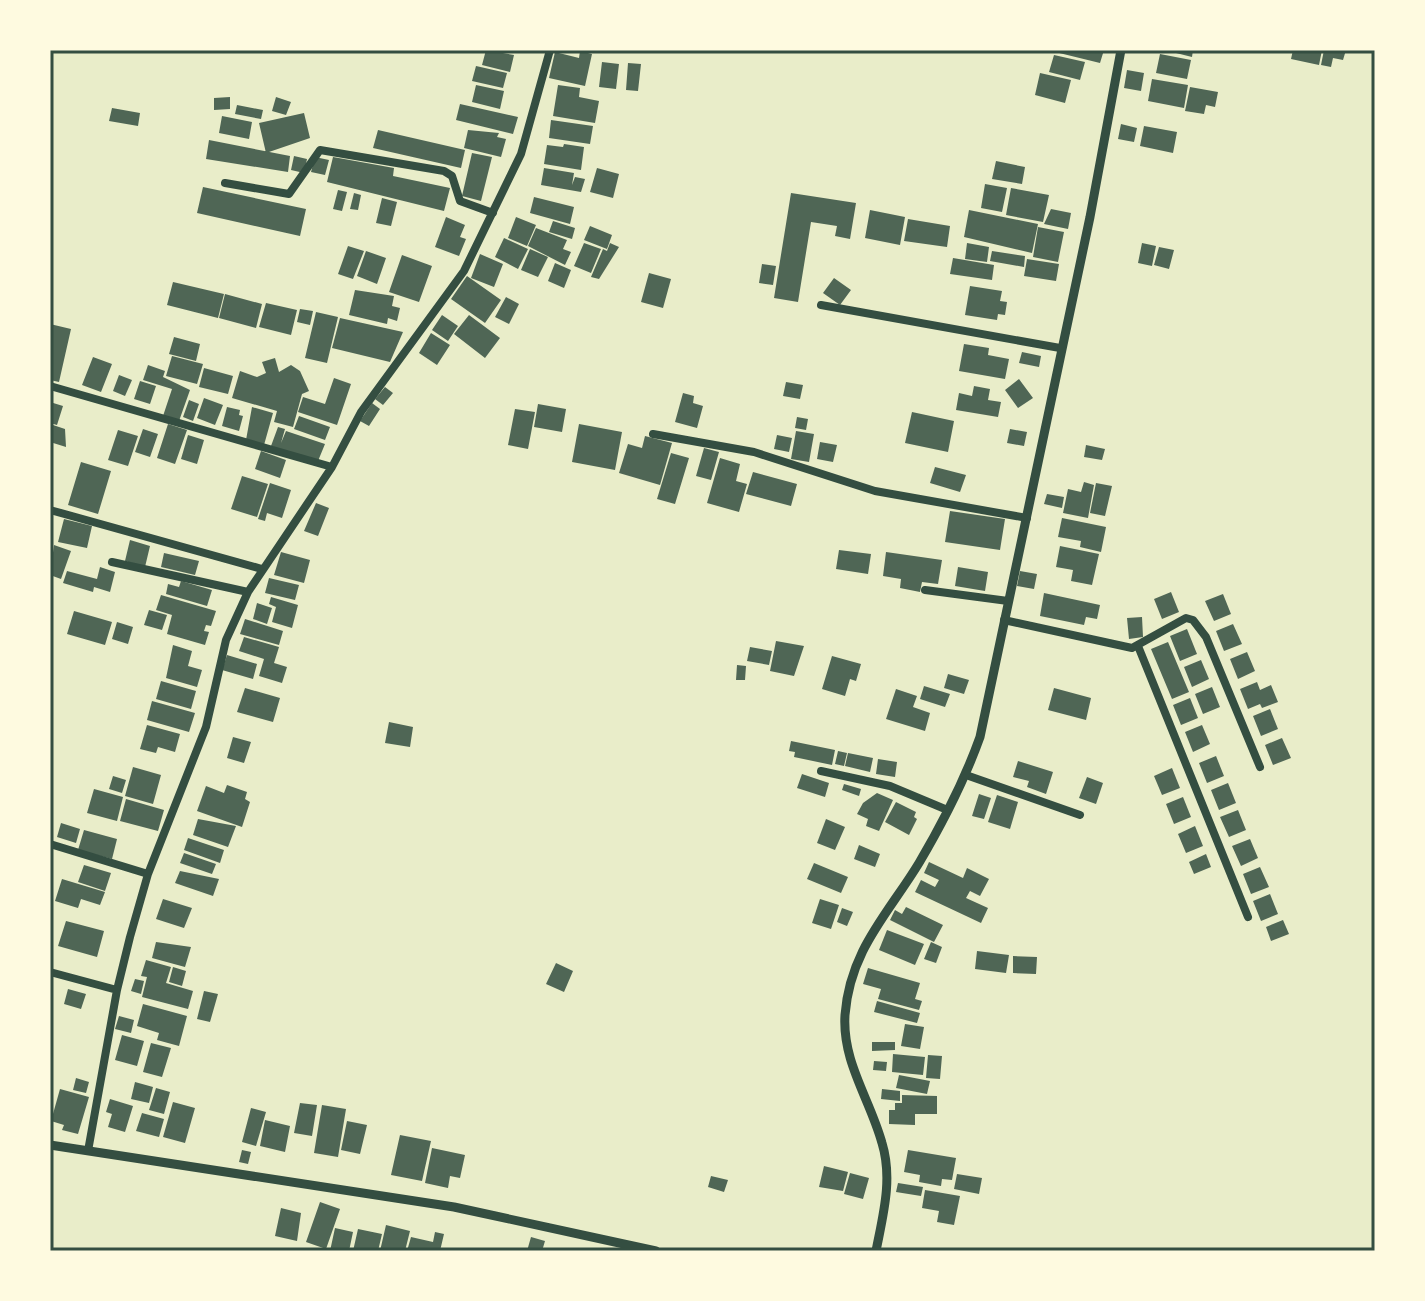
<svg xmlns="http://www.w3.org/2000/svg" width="1425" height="1301" font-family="'Work Sans',sans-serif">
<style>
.building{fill:#4f6655}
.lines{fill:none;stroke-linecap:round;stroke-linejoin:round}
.minor{stroke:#344e41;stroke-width:8}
.tertiary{stroke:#344e41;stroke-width:9}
.neatline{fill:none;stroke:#344e41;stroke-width:3}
</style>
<rect width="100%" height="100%" fill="#e9edc9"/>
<path class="building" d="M 486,50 L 514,55 L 510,72 L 482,65 Z
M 1047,50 L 1104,50 L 1100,63 Z
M 1164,50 L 1193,50 L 1192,57 Z
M 1293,50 L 1322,50 L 1319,65 L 1291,59 Z
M 1324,50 L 1346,50 L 1343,60 L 1333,58 L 1331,67 L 1321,65 Z
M 580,51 L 592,54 L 585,86 L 549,78 L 555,52 L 579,58 Z
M 1160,54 L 1191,60 L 1187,79 L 1156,73 Z
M 1054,55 L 1085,62 L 1080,80 L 1049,72 Z
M 602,62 L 619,64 L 616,89 L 599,87 Z
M 628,63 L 641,64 L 638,91 L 626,90 Z
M 476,66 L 507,73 L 503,88 L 472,81 Z
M 1127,70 L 1144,73 L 1141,91 L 1124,88 Z
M 1040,73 L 1071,80 L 1065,103 L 1035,95 Z
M 1152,79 L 1188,85 L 1184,108 L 1148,101 Z
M 476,85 L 504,91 L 500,109 L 472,102 Z
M 558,85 L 580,88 L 579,97 L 599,101 L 595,123 L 553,116 Z
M 1190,87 L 1218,92 L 1215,107 L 1206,105 L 1204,114 L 1185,111 Z
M 230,97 L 230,109 L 214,110 L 214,98 Z
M 276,97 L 291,102 L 286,115 L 272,111 Z
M 460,104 L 518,117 L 513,134 L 456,120 Z
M 237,105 L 263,110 L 261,119 L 235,114 Z
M 112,108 L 140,113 L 138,126 L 109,121 Z
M 304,113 L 310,138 L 266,153 L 259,123 Z
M 222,116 L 252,122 L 249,139 L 219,133 Z
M 551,120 L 593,126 L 590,144 L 549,138 Z
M 1121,124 L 1137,128 L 1134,142 L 1118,139 Z
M 1144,126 L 1177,132 L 1173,153 L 1140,146 Z
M 378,130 L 465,150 L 461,168 L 373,148 Z
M 468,130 L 499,133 L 497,137 L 506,139 L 501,157 L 464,148 Z
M 209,140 L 290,156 L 288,172 L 206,159 Z
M 564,144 L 584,147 L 581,170 L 544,164 L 547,145 L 563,147 Z
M 472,153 L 492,157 L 481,201 L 462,196 Z
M 294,156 L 307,159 L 304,173 L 291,170 Z
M 315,157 L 329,160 L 325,175 L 311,172 Z
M 333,157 L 394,168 L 393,176 L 450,188 L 444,211 L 327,182 Z
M 996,161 L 1025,167 L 1022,184 L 992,179 Z
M 544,168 L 574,173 L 572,185 L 575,177 L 585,179 L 581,192 L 541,185 Z
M 597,168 L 619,174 L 613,198 L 590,192 Z
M 985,184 L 1007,188 L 1002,212 L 981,208 Z
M 203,187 L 306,209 L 300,236 L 197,213 Z
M 1011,188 L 1049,195 L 1043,222 L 1006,215 Z
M 338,190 L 347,192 L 342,211 L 333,209 Z
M 354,193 L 361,195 L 358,210 L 350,209 Z
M 791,193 L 856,203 L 850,239 L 835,236 L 837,226 L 811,222 L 798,302 L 774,298 Z
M 534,197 L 574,207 L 570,224 L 530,213 Z
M 382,198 L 397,202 L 391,226 L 376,223 Z
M 1051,209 L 1071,213 L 1068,229 L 1044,224 Z
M 870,210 L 905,217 L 900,245 L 865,238 Z
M 969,210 L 1038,224 L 1032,253 L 964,237 Z
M 446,217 L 465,225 L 460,237 L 466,239 L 459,256 L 435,247 Z
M 516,217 L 536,225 L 527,246 L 508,238 Z
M 908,219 L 950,226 L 947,247 L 904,241 Z
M 553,221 L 575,228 L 572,239 L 549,232 Z
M 590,226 L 612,235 L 607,249 L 584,240 Z
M 1038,227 L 1064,232 L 1058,262 L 1033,257 Z
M 536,228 L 567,240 L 563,249 L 571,252 L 565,265 L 528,246 Z
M 504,238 L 528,249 L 518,269 L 495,257 Z
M 584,243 L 601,249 L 591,273 L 574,266 Z
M 610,243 L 619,247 L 599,279 L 591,277 L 603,249 L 607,251 Z
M 967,243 L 989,247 L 987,262 L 965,259 Z
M 1142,243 L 1156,246 L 1152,266 L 1138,263 Z
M 348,246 L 364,251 L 353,279 L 338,274 Z
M 1159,247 L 1174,250 L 1169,269 L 1154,265 Z
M 530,249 L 548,257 L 538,277 L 521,270 Z
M 366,251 L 386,258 L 377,284 L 357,276 Z
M 992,251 L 1025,256 L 1024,267 L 990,261 Z
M 480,254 L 503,264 L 494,287 L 471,278 Z
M 402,255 L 432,266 L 419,302 L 389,292 Z
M 953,258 L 994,265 L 992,280 L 950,274 Z
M 1027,259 L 1059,264 L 1056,281 L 1024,276 Z
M 555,263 L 571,270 L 564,288 L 548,281 Z
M 762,264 L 776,266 L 773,285 L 759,283 Z
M 649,273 L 671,279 L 663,308 L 641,302 Z
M 467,276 L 501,300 L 485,323 L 451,299 Z
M 834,278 L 851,290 L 840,305 L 823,293 Z
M 173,282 L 224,294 L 218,318 L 167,305 Z
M 970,286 L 1002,291 L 1000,301 L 1007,302 L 1005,315 L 998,314 L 997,320 L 965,315 Z
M 355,290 L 394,296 L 392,306 L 400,308 L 397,321 L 388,318 L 387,324 L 349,315 Z
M 225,294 L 262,304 L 256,328 L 219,318 Z
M 506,297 L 519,304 L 509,324 L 495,317 Z
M 266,303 L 297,310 L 291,335 L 259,327 Z
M 300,309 L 313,311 L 310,325 L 297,322 Z
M 316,312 L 338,317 L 327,363 L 305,358 Z
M 442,315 L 458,326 L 448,341 L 432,330 Z
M 469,315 L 500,338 L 485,358 L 454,334 Z
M 340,318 L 403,332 L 390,362 L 332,348 Z
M 50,324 L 71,329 L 59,382 L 50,380 Z
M 431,333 L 450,345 L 437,365 L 419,353 Z
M 174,337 L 200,344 L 196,361 L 169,354 Z
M 964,344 L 989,348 L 988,355 L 1009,359 L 1005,379 L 959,371 Z
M 1022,352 L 1041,356 L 1039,367 L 1019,363 Z
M 172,356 L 203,364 L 197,384 L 166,376 Z
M 93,357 L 112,364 L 101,392 L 82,385 Z
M 275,358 L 279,372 L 291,365 L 300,371 L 309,391 L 302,394 L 293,427 L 274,422 L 277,411 L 232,398 L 240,371 L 257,377 L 266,373 L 262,362 Z
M 148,365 L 165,371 L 163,377 L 190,390 L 179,421 L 163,416 L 172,389 L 143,380 Z
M 204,368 L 233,376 L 228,394 L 199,387 Z
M 119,375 L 132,380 L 125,396 L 113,391 Z
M 334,378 L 351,384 L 337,425 L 298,412 L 303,397 L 325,404 Z
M 1019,379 L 1033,398 L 1018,408 L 1005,390 Z
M 140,381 L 156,386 L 150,404 L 134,399 Z
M 786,382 L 803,385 L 800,399 L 783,396 Z
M 974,386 L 990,389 L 988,400 L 1001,402 L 998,417 L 956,410 L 959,393 L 972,396 Z
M 385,387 L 393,393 L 383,405 L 375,399 Z
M 683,393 L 694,396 L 693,403 L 703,406 L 697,428 L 675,422 Z
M 204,398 L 223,405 L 215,425 L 197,418 Z
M 189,400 L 199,404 L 193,421 L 183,417 Z
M 50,402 L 63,406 L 57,425 L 50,423 Z
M 372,403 L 380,409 L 369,426 L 360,421 Z
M 538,404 L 566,409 L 562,432 L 534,427 Z
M 227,407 L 240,410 L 239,415 L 243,416 L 239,431 L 222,426 Z
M 252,407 L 273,413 L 264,445 L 246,440 Z
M 515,409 L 535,412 L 528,449 L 508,445 Z
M 912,412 L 954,421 L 948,452 L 905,443 Z
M 299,416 L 330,427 L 325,440 L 294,429 Z
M 797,417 L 808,419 L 806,430 L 795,428 Z
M 50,424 L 65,429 L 66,447 L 50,442 Z
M 168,424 L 187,430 L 175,464 L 157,458 Z
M 579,424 L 622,432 L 615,470 L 572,462 Z
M 278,427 L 285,429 L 281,443 L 286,431 L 325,444 L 318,461 L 271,446 Z
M 143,429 L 158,434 L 150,457 L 135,452 Z
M 1010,429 L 1027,432 L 1024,446 L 1007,443 Z
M 118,430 L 138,436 L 128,466 L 108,460 Z
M 796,431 L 814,434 L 809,462 L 791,459 Z
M 188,435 L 204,440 L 197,464 L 181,459 Z
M 777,435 L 792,438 L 789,452 L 774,449 Z
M 645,436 L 672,443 L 660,485 L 619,473 L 628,444 L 642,448 Z
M 820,442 L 837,445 L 833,462 L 817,459 Z
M 1086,445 L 1105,449 L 1102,460 L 1084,457 Z
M 704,448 L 719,452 L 711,480 L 696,476 Z
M 261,451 L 286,460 L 280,478 L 255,469 Z
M 671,453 L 689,458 L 675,504 L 657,499 Z
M 720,458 L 740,464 L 736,481 L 747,484 L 739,512 L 707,503 Z
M 81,462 L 111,471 L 98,514 L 68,505 Z
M 935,467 L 966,475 L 960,492 L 930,483 Z
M 753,472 L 797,484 L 791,506 L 746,494 Z
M 242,476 L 268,484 L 257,517 L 231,509 Z
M 1084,482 L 1094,485 L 1088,518 L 1063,513 L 1068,489 L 1081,492 Z
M 270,483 L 291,490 L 282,518 L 267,513 L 265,521 L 258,519 Z
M 1096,483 L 1112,486 L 1105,516 L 1090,513 Z
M 1047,494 L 1064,497 L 1062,508 L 1044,504 Z
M 316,503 L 329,508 L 318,536 L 304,531 Z
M 950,511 L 1005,519 L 1000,550 L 945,542 Z
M 1062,518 L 1106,527 L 1101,552 L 1080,547 L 1081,541 L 1058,537 Z
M 64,519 L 92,526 L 87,548 L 58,542 Z
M 130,540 L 150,546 L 145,567 L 125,561 Z
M 54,545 L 71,551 L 61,579 L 50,575 Z
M 1060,546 L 1099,554 L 1092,585 L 1071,581 L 1073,570 L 1056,567 Z
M 839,550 L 871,554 L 868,574 L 836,569 Z
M 281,552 L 310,560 L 304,583 L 274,575 Z
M 886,552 L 942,560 L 938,584 L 922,582 L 920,592 L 900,588 L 901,579 L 883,576 Z
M 164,553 L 199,561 L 195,575 L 161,567 Z
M 100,567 L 115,572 L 110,592 L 94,587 L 93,592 L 63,583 L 67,571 L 97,579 Z
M 958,567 L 988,572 L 985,591 L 955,586 Z
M 1020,571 L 1037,574 L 1034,589 L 1017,586 Z
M 269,578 L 299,585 L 295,600 L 265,593 Z
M 181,581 L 212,590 L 207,606 L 166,594 L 168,584 L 179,587 Z
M 1171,592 L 1179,612 L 1162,619 L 1154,599 Z
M 1044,593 L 1100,605 L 1097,619 L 1086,617 L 1084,625 L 1040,616 Z
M 1223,594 L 1231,614 L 1214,621 L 1205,601 Z
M 161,595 L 216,611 L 211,626 L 206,625 L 204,631 L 209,632 L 205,645 L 167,634 L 172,615 L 156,610 Z
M 271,597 L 298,605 L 292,628 L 272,622 L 276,607 L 269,604 Z
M 257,603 L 272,608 L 267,624 L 253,619 Z
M 149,610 L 167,615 L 162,630 L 144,625 Z
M 74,611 L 112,622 L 105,645 L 67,634 Z
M 1142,617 L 1143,637 L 1129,639 L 1127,618 Z
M 245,619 L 283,631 L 279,645 L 240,634 Z
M 117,622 L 133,627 L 128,644 L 112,639 Z
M 1233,624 L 1242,644 L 1224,651 L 1216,631 Z
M 1187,629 L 1197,654 L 1180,661 L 1170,636 Z
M 244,637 L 279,647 L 274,663 L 287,667 L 282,683 L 259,676 L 264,659 L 239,651 Z
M 776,641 L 804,646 L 794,676 L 770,671 Z
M 1168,642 L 1189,692 L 1172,699 L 1151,649 Z
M 173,645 L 192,651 L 188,666 L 202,670 L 197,687 L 166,678 Z
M 750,647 L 772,651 L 769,665 L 747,661 Z
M 1247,652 L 1255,671 L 1238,679 L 1230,659 Z
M 227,655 L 257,664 L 253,679 L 222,670 Z
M 832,656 L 861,664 L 856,681 L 850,679 L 845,696 L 822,689 Z
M 1201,660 L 1209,679 L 1192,687 L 1184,667 Z
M 737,665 L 746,666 L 745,680 L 736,680 Z
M 948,674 L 969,680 L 964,694 L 944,688 Z
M 161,681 L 196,691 L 191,709 L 156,699 Z
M 1257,682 L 1260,690 L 1271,685 L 1278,702 L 1262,708 L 1260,704 L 1248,709 L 1240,689 Z
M 924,686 L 950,694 L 945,707 L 920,699 Z
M 1212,687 L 1220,707 L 1203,714 L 1195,694 Z
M 245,688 L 280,698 L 273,722 L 237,712 Z
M 1054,688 L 1091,698 L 1086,720 L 1048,710 Z
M 896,689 L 917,696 L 913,707 L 930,713 L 925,731 L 886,719 Z
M 1190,698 L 1198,718 L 1181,725 L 1173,705 Z
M 152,701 L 195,713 L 189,732 L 147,720 Z
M 1270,709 L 1278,729 L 1261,736 L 1253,716 Z
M 389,722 L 413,727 L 410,747 L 385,743 Z
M 147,725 L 180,734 L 175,752 L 158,747 L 156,753 L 140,749 Z
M 1202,725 L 1210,744 L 1193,752 L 1185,732 Z
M 233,737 L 251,742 L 244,763 L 227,758 Z
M 1282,738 L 1291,758 L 1273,765 L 1265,745 Z
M 791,741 L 835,750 L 832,765 L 794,757 L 795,752 L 789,751 Z
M 838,751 L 847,753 L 844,766 L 835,764 Z
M 848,753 L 873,758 L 870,772 L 845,766 Z
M 1216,756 L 1224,776 L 1207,783 L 1199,763 Z
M 878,759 L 897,762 L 895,777 L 876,774 Z
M 1018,761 L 1053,772 L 1046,794 L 1027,787 L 1029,781 L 1013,777 Z
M 133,767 L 161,775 L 153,804 L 125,796 Z
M 1172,768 L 1180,788 L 1162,795 L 1154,776 Z
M 802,774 L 829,783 L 825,797 L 797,788 Z
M 113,776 L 126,780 L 122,793 L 109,789 Z
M 1087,777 L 1103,783 L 1096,804 L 1079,798 Z
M 1228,783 L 1236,803 L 1219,810 L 1211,790 Z
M 844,784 L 861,789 L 859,796 L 842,790 Z
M 227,785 L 247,792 L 245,799 L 250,802 L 242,827 L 197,811 L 206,786 L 224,793 Z
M 94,789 L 123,797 L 117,821 L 87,813 Z
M 877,793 L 893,800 L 879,831 L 866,826 L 868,819 L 857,814 L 863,803 Z
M 979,794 L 991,798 L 984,819 L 972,816 Z
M 997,795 L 1018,802 L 1010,829 L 988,822 Z
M 1183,797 L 1191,817 L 1174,824 L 1166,804 Z
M 126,799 L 164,810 L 158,831 L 120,821 Z
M 896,802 L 916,812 L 914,817 L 917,819 L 909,835 L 885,822 Z
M 1238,810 L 1246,830 L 1229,837 L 1220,817 Z
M 198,819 L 236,826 L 228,847 L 193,835 Z
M 826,819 L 845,827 L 835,850 L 817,843 Z
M 61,823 L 80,829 L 76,843 L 57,837 Z
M 1195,826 L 1203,846 L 1186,853 L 1178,834 Z
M 84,830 L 117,839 L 112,859 L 78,850 Z
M 188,838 L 224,850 L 220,863 L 184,850 Z
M 1250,839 L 1258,858 L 1241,866 L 1232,846 Z
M 859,845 L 880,854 L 875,867 L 854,859 Z
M 184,853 L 216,864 L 212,874 L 180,863 Z
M 1206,854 L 1211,867 L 1194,874 L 1189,862 Z
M 929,862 L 963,878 L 967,868 L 989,879 L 980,896 L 970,891 L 966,898 L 988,908 L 981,923 L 915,892 L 921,880 L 935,887 L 939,880 L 924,873 Z
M 814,863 L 848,877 L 841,893 L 807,879 Z
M 84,865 L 111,873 L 105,891 L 78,882 Z
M 1260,867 L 1269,887 L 1251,894 L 1243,874 Z
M 180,871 L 219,879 L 213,896 L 175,883 Z
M 62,879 L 105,892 L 100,905 L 81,899 L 78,908 L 55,901 Z
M 1270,894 L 1278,914 L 1261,921 L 1253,901 Z
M 163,899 L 192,908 L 184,928 L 156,919 Z
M 820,899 L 839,905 L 831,929 L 812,923 Z
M 906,907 L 943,925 L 934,942 L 890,920 L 895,910 L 902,914 Z
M 842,908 L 853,912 L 847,926 L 837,922 Z
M 1283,920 L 1289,934 L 1271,941 L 1266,927 Z
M 66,921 L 104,931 L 97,957 L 58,946 Z
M 887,930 L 924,944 L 915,965 L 879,950 Z
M 156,942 L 191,947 L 185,967 L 152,958 Z
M 931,942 L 942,947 L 936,963 L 924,959 Z
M 977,951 L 1009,955 L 1006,973 L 975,969 Z
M 1013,956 L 1037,957 L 1036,974 L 1013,973 Z
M 146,960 L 171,967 L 166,983 L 193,991 L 188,1009 L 142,997 L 147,977 L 141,976 Z
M 556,963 L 573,971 L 564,992 L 546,984 Z
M 173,967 L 186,971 L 182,986 L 169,982 Z
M 868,968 L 920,983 L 915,999 L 922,1001 L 919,1010 L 878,999 L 881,989 L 863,984 Z
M 135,979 L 144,981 L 141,994 L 131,991 Z
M 68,989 L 86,994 L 81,1009 L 64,1004 Z
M 204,991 L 218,994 L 210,1022 L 197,1019 Z
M 877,1001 L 920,1013 L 917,1023 L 874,1012 Z
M 143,1004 L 187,1016 L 179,1046 L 157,1040 L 159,1033 L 137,1026 Z
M 119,1016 L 134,1020 L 131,1033 L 115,1029 Z
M 905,1024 L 924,1027 L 920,1049 L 901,1046 Z
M 122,1035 L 144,1041 L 137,1066 L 115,1060 Z
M 872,1042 L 895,1042 L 895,1050 L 872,1051 Z
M 151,1043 L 171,1048 L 162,1077 L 143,1072 Z
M 893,1054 L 925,1057 L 923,1075 L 892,1072 Z
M 928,1055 L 942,1056 L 940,1079 L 926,1078 Z
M 874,1061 L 887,1062 L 886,1071 L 873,1070 Z
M 899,1075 L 930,1081 L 927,1094 L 896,1088 Z
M 76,1078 L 89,1082 L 86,1093 L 73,1090 Z
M 135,1082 L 153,1087 L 149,1103 L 131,1099 Z
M 156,1088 L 170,1092 L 164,1114 L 149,1110 Z
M 60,1089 L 89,1097 L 78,1134 L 62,1130 L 64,1125 L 51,1121 Z
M 882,1089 L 900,1091 L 900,1101 L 881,1099 Z
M 902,1095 L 937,1096 L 937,1114 L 915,1114 L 915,1125 L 889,1124 L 889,1110 L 895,1110 L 895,1103 L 902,1103 Z
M 110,1099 L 133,1106 L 125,1132 L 108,1127 L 112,1114 L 106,1112 Z
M 173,1102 L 195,1108 L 185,1143 L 163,1137 Z
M 300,1103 L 317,1105 L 312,1136 L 294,1133 Z
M 322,1105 L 346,1109 L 338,1157 L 314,1153 Z
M 251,1108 L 266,1112 L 256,1146 L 242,1142 Z
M 142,1113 L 164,1119 L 159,1137 L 136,1131 Z
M 265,1120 L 290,1126 L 285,1152 L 260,1146 Z
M 347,1121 L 367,1125 L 360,1154 L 341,1150 Z
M 400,1135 L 431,1141 L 422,1181 L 391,1175 Z
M 432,1148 L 465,1155 L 460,1178 L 450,1176 L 448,1188 L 425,1183 Z
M 242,1150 L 251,1152 L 248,1164 L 239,1162 Z
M 908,1150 L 956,1158 L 952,1180 L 942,1179 L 941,1186 L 919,1182 L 920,1175 L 904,1172 Z
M 824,1166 L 848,1172 L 843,1191 L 819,1187 Z
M 850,1173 L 869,1178 L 863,1199 L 844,1194 Z
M 957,1174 L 982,1178 L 979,1194 L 954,1189 Z
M 711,1176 L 728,1180 L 724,1192 L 708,1187 Z
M 898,1183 L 923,1187 L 921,1196 L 896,1192 Z
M 925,1190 L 960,1196 L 954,1225 L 937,1222 L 939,1211 L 922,1208 Z
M 320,1202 L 340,1209 L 326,1249 L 306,1242 Z
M 281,1208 L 301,1213 L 297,1241 L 275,1236 Z
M 386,1225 L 410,1231 L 405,1251 L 380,1251 Z
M 335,1228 L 353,1232 L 349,1251 L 330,1251 Z
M 358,1229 L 382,1234 L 378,1251 L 353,1251 Z
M 435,1232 L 444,1234 L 440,1251 L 407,1251 L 411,1237 L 433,1242 Z
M 531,1237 L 545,1241 L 542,1251 L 527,1251 Z"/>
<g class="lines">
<path class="minor" d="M 225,183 L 289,194 L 320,150 L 444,171 L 452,176 L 460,201 L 493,213
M 821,305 L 1060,348
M 50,386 L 332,467
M 653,434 L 754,452 L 875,491 L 1027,518
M 50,510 L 262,569
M 112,562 L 248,592
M 925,590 L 1008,601
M 1004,620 L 1132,648 L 1186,618 L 1193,620 L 1206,637 L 1260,767
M 1138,646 L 1248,917
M 821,771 L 890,786 L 945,809
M 966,775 L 1080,815
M 50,844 L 148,874
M 50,972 L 117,990
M 88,1151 L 117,990 L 130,937 L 148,874 L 206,727 L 226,640 L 248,592 L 332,467 L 361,412 L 464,271 L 521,154 L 550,50"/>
<path class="tertiary" d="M 50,1145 L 454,1207 L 656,1251
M 876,1251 C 883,1215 893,1179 882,1143 C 870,1099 842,1062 845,1015 C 850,950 888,914 919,863 C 942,824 965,779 980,737 L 1090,217 L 1121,50"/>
</g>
<rect width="1425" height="1301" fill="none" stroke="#fefae0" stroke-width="104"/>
<rect x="52" y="52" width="1321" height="1197" class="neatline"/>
</svg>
